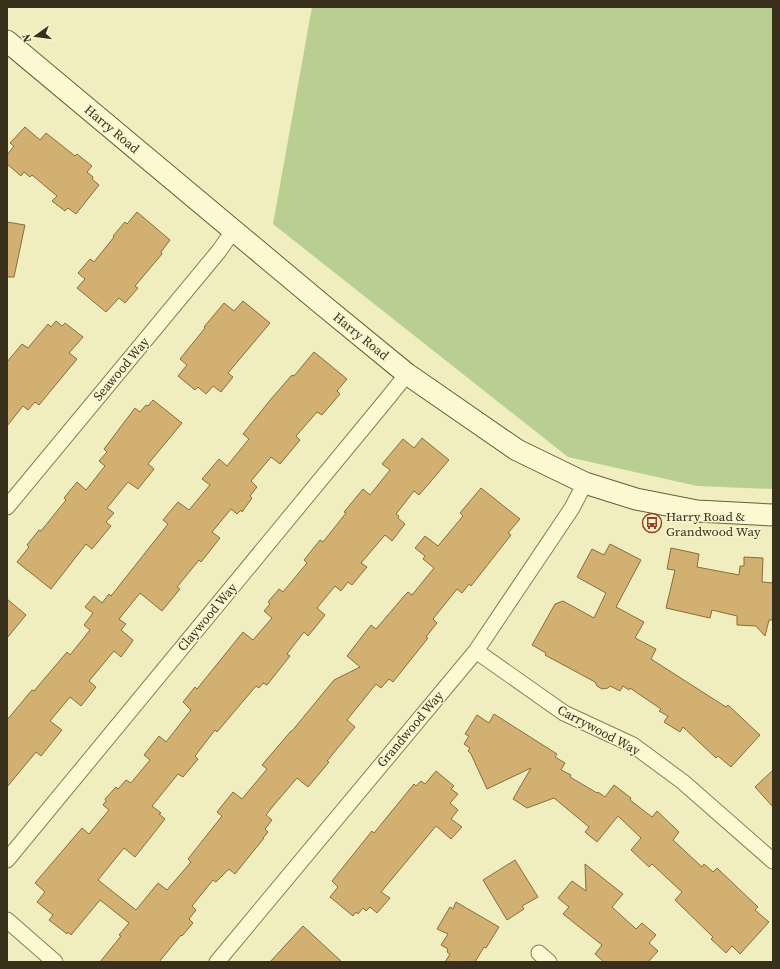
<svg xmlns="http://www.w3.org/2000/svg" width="780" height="969" font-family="'Source Serif 4',serif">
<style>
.green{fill:#b9cf92}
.building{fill:#d1b071;stroke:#8a6d3a}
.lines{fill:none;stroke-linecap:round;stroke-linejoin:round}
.street-casing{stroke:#8a7e56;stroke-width:17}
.secondary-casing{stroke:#6b5e39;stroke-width:23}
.street{stroke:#fbf8d2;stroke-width:15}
.secondary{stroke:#fbf8d2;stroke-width:21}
.labels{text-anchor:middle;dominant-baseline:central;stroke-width:3;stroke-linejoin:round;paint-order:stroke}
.street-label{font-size:13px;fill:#38301b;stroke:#f7f5ce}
.poi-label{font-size:13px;fill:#38301b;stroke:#f7f5ce;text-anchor:start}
</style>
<rect width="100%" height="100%" fill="#f0edbe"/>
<path class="green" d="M 312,7 L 773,7 L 773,489 L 697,486 L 568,457 L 273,224 Z"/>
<path class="building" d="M 25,127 L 40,140 L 46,133 L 75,156 L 77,154 L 92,166 L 87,172 L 93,177 L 92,179 L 99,185 L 76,214 L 68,208 L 65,211 L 52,201 L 57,196 L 32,175 L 30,177 L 24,172 L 21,176 L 7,164 L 7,155 L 14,146 L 10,143 Z
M 137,212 L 170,240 L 161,252 L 162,254 L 135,286 L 138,288 L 125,303 L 119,298 L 106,312 L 77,288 L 85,279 L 78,273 L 90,259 L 94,262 L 114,237 L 113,236 L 125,222 L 127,224 Z
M 7,222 L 25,225 L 14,277 L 7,277 Z
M 243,301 L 270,323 L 228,373 L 233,377 L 221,392 L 213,386 L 206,394 L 198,387 L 195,390 L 178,376 L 187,365 L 180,359 L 205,328 L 204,327 L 224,303 L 234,311 Z
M 56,321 L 62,326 L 65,323 L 83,337 L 69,353 L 77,359 L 39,405 L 35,402 L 28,410 L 23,406 L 7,426 L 7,362 L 22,344 L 28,348 L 48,324 L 51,327 Z
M 314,352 L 347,379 L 337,391 L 340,394 L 322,415 L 317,412 L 296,436 L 300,440 L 280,464 L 271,457 L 251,481 L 257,487 L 250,496 L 252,498 L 242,512 L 241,510 L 237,514 L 231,509 L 212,532 L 220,538 L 201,562 L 199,560 L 177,587 L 180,589 L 162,611 L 140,593 L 119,619 L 126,624 L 121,630 L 133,640 L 132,642 L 121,657 L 114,651 L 89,681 L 96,687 L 81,706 L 70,697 L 50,721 L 62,730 L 41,756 L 36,752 L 7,787 L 7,720 L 32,690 L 34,691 L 67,652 L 70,655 L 90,630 L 84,625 L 93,613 L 85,607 L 94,596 L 102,603 L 109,594 L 111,596 L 168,524 L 163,520 L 178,502 L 189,510 L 210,485 L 202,479 L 219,459 L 227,466 L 249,439 L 243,434 L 271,399 L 292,375 L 294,376 Z
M 153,400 L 182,423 L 148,464 L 154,469 L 138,489 L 128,482 L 107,508 L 114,513 L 106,522 L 111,526 L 92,549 L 86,544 L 51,589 L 17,562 L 29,547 L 27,545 L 39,530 L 41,531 L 66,500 L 64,498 L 77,482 L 86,490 L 105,466 L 99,461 L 107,452 L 104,449 L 135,408 L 140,412 L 146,405 L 148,406 Z
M 422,438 L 449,460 L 419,495 L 414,491 L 396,514 L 399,516 L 398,518 L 405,524 L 392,541 L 385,535 L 361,563 L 367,567 L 352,585 L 348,582 L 341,591 L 335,586 L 317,608 L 325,615 L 318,624 L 308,636 L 304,632 L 287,654 L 290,656 L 267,685 L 263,683 L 259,688 L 256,686 L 217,732 L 215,730 L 195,756 L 198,759 L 183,777 L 178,774 L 152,806 L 161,813 L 159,814 L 165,819 L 135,857 L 124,848 L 98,880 L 136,910 L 158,883 L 167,890 L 191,862 L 188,859 L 222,816 L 217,812 L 233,792 L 242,799 L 267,769 L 262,765 L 291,731 L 292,731 L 334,680 L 360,667 L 347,656 L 371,625 L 376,629 L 405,595 L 408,592 L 412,595 L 434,568 L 423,559 L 425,556 L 415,548 L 425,536 L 438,546 L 463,516 L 460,513 L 481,488 L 520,519 L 508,533 L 511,535 L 471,586 L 469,584 L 462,593 L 457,589 L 433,619 L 437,623 L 426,637 L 428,638 L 393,682 L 389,679 L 381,688 L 376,684 L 347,720 L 355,727 L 327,761 L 329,762 L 308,787 L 297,778 L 273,806 L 266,815 L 272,820 L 265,829 L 268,832 L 263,838 L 264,838 L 235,874 L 229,869 L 216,882 L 213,880 L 192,906 L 196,910 L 189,919 L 193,923 L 182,936 L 181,935 L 159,962 L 100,962 L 121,936 L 119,935 L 129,923 L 100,900 L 71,935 L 68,932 L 67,934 L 49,920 L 53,915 L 37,902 L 45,892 L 35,883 L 82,828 L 89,834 L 109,810 L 103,805 L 106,801 L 105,799 L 116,787 L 118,789 L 126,780 L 131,783 L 150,760 L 144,755 L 159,736 L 166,742 L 191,710 L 183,702 L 195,687 L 197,689 L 243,632 L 253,640 L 272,618 L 264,611 L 270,604 L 268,602 L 279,589 L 283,592 L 307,563 L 304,560 L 320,540 L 323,542 L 346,513 L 344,512 L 363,489 L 370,495 L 390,470 L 382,464 L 403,439 L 414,448 Z
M 610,544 L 641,560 L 616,607 L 644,622 L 635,638 L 656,649 L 651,659 L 726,707 L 728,705 L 760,735 L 731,767 L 718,756 L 716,758 L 683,727 L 680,732 L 664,722 L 668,716 L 659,711 L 661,709 L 630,688 L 629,690 L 623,686 L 620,691 L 610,686 L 608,688 L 602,689 L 597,686 L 595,682 L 545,655 L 546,653 L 532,645 L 555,604 L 563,601 L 594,618 L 606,593 L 577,577 L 592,549 L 604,555 Z
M 671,548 L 699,554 L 697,567 L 739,575 L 740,566 L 744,566 L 744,557 L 763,558 L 762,582 L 773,583 L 773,620 L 769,620 L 765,636 L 756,626 L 737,625 L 737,616 L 712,610 L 710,618 L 666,608 L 675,570 L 667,569 Z
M 7,599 L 26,615 L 7,638 Z
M 494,714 L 557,754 L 555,757 L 565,763 L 561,770 L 571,775 L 570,777 L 597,793 L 598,792 L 605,797 L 614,785 L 631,798 L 630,800 L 652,817 L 657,811 L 679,832 L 673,840 L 702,867 L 704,864 L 713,872 L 717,868 L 758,907 L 755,910 L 769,922 L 740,954 L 732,946 L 726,953 L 711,939 L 713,937 L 675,900 L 682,892 L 652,864 L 649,867 L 631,850 L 641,838 L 618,816 L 597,842 L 585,832 L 589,827 L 554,798 L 527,808 L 513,799 L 531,768 L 487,789 L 471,754 L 468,751 L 470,748 L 464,744 L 469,736 L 465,734 L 477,715 L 489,723 Z
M 773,770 L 773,807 L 755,787 Z
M 436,771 L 454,786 L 451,789 L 458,794 L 450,803 L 458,810 L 451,819 L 462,827 L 451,839 L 436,826 L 381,892 L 390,898 L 377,913 L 370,907 L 366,911 L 363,908 L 358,914 L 356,912 L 353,916 L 330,897 L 338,887 L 332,881 L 372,831 L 374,833 L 414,784 L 416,786 L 421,781 L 425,784 Z
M 515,860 L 538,897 L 522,906 L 524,909 L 507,920 L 483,880 Z
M 585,864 L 623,894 L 612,907 L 636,929 L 642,923 L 656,935 L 649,943 L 658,951 L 648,962 L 604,962 L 595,954 L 602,945 L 563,914 L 569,907 L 558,898 L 572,881 L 586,891 Z
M 456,902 L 499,927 L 486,948 L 484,947 L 475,962 L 445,962 L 450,954 L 447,952 L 448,949 L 441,945 L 448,934 L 437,929 L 450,907 L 453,909 Z
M 303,926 L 342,962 L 270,962 Z"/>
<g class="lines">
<g class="street-casing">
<path id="street" d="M 7,507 L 219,251 L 233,231
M 476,651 L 564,713 L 633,745 L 683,782 L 773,861
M 7,860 L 387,399 L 407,374
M 7,920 L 55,962
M 539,953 L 549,962
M 217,962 L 476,651 L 572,508 L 585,483"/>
</g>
<g class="secondary-casing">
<path id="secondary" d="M 7,41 L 324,306 L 407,374 L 517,450 L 585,483 L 636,499 L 697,511 L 773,515"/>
</g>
<use href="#street" class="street"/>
<use href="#secondary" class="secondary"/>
</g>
<defs>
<g id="bus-ring" transform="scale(1)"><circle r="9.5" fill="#f7f5ce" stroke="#9c3e22" stroke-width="1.5"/><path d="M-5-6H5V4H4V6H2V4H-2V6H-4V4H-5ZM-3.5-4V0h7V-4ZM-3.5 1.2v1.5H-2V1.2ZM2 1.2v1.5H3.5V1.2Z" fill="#9c3e22"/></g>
</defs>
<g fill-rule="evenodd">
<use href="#bus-ring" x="652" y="523"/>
</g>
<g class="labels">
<g class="street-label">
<text transform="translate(112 129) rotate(40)">Harry Road</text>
<text transform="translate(361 336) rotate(39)">Harry Road</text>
<text transform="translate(121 369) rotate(-50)">Seawood Way</text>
<text transform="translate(207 617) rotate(-50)">Claywood Way</text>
<text transform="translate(410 729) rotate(-50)">Grandwood Way</text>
<text transform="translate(599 730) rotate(28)">Carrywood Way</text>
</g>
<g class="poi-label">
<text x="666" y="516">Harry Road &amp;<tspan x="666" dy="15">Grandwood Way</tspan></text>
</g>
</g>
<rect width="780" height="969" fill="none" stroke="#38301b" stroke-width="16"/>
<g transform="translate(36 36) rotate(256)" stroke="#f7f5ce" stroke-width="3" paint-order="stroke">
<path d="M0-3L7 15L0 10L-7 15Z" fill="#38301b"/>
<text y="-6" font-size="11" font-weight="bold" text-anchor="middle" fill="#38301b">N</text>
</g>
</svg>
